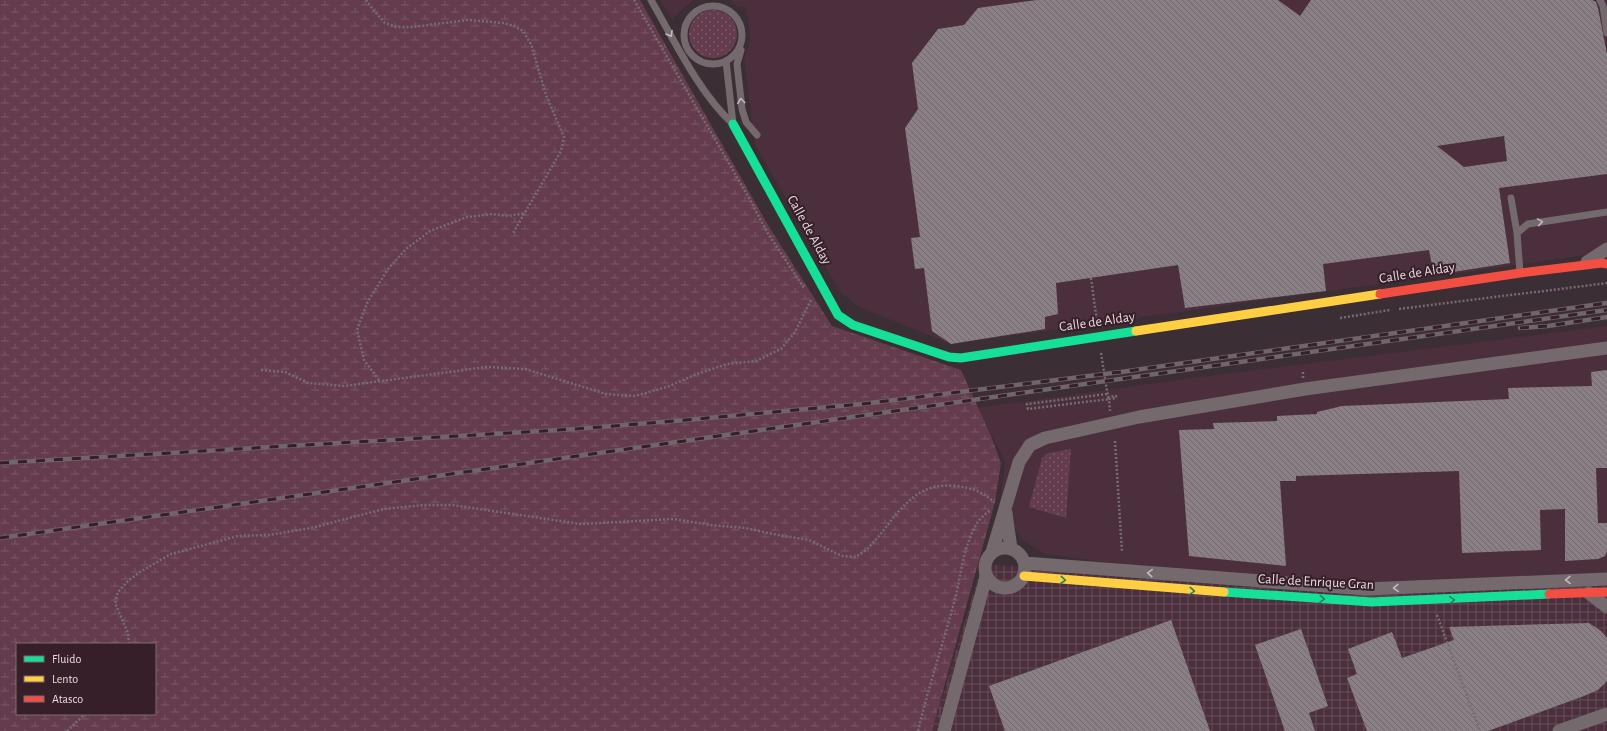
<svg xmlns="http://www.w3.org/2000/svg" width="1607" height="731" font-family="'Alegreya Sans',sans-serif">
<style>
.built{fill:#4b2f3c}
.industrial{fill:url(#industrial-grid)}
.grass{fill:url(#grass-dots)}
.wetland{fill:url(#wetland-marsh);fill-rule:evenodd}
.building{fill:url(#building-back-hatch);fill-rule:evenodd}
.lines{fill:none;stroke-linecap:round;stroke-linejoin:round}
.path{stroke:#766d71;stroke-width:2.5;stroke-dasharray:2 2;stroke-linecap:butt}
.lane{stroke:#746a6e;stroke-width:7}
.street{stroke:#746a6e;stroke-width:13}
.fast{stroke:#16e098;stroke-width:9}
.slow{stroke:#ffcf43;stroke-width:9}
.jam{stroke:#f24e42;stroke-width:9}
.rail-casing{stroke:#6f656a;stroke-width:4.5}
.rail{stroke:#361f29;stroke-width:3;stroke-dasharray:9;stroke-linecap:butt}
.oneway{stroke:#c7b8be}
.oneway2{stroke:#268060}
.labels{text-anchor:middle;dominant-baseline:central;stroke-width:4;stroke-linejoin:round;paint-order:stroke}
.street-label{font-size:14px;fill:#eadae0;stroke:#361f29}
</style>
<defs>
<pattern id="industrial-grid" width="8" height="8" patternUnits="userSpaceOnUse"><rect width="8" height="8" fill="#4b2f3c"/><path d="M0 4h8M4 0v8" fill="none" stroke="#654d58"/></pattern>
<pattern id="grass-dots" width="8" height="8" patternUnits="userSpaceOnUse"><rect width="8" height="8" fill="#643c4e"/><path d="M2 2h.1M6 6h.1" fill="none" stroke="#7a5867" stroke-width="1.8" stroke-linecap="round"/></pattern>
<pattern id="wetland-marsh" width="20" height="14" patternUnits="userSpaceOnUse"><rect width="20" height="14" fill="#643c4e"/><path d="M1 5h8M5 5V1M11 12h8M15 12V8" fill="none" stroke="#7a5867"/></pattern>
<pattern id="building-back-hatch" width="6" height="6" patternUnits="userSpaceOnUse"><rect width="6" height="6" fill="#8a7f84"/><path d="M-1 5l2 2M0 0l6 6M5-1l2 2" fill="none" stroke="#72696d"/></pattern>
</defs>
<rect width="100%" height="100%" fill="#3b2e34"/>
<path class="built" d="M 660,0 L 693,0 L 672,19 Z
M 729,0 L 1607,0 L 1607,244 L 1592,253 L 1579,256 L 951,344 L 859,307 L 841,293 L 755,145 L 744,59 L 750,42 L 749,23 L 746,7 L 737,6 Z
M 1607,326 L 1607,576 L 1367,588 L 1184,573 L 1045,554 L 1022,540 L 1015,527 L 1014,518 L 999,511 L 1005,462 L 978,408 L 1191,378 Z"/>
<path class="industrial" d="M 982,564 L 1267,586 L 1607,576 L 1607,731 L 932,731 Z"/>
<path class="grass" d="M689 34a24 24 0 1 1 48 0a24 24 0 1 1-48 0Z
M 1071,449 L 1066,518 L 1029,507 L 1042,458 L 1048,453 Z"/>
<path class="wetland" d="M 0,0 L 640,0 L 768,225 L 832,326 L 961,370 L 991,436 L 1001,463 L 995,502 L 932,731 L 0,731 ZM 17,644 L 155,644 L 155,714 L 17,714 Z"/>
<path class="building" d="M 1037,0 L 1278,0 L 1300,16 L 1311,0 L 1592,0 L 1596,2 L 1598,8 L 1607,54 L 1607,174 L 1499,188 L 1510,263 L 1434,275 L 1429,250 L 1323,264 L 1326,291 L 1185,308 L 1178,265 L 1056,283 L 1058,314 L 1045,317 L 1045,329 L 951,344 L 932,331 L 924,268 L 915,269 L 911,238 L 920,237 L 905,128 L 918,109 L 912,63 L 938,29 L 964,25 L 978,8 ZM 1504,136 L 1507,161 L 1464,167 L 1437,146 Z
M 1607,370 L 1607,468 L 1596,468 L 1598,523 L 1607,523 L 1607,551 L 1605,556 L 1598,559 L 1565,561 L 1565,509 L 1540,510 L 1541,550 L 1462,553 L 1459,471 L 1296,476 L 1296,481 L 1280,481 L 1286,566 L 1189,556 L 1179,430 L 1214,429 L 1213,423 L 1277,421 L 1277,416 L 1317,414 L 1317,412 L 1342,406 L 1509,399 L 1508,388 L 1592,386 L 1591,372 Z
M 1171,620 L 1210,731 L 1005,731 L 989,686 Z
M 1589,623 L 1601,631 L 1607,638 L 1607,681 L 1598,690 L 1584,696 L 1488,731 L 1367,731 L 1347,678 L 1357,674 L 1348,649 L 1392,632 L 1402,658 L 1454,640 L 1449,627 Z
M 1301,629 L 1328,706 L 1309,713 L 1315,731 L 1285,731 L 1255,645 Z"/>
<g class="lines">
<path class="path" d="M 366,0 L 375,12 L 385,23 L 396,27 L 413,27 L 469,20 L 503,23 L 514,26 L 523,31 L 531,44 L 546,95 L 564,137 L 561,151 L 513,233
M 634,0 L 749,198 L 767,232 L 804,288
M 1091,278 L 1097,322
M 1399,309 L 1607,283
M 1340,318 L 1390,310
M 1101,353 L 1108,397 L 1116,396 L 1116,398 L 1109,399 L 1110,411
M 261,370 L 285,372 L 308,383 L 344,386 L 487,367 L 525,369 L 606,394 L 635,396 L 667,387 L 697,374 L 727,364 L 756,361 L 781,349 L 795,332 L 811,300
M 1303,372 L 1303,378
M 379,380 L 364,360 L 357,330 L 367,303 L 388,269 L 406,249 L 430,231 L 467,217 L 492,214 L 509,216 L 525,213
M 1107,394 L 1027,404 L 1028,409 L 1109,399
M 1115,441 L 1122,552
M 1437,615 L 1480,731
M 129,644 L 128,633 L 115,603 L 118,592 L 128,581 L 140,572 L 171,554 L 238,536 L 269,535 L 311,528 L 384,509 L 424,505 L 452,505 L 581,524 L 674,519 L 710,525 L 745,528 L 778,535 L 809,540 L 842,556 L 855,557 C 860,554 866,551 870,546 C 896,519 911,481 955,486 C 972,488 981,491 994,502
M 67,731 L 85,714
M 918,731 C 929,685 944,641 956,595 C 961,573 964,546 976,525 C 979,519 985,514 991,510"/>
<path class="lane" d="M 651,0 C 674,40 699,93 733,124
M 1600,0 L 1603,6 L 1607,33
M684 35a29 29 0 1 1 58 0a29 29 0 1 1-58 0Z
M 741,50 L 737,64 L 742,109 L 746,122 L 757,135
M 726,61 L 733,124
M 1511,198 L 1517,233
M 1520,273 L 1517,233 L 1528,224 L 1607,212"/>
<path class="street" d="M 1587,262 L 1607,249
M 1006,513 L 1011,549
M985 568a20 20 0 1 1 40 0a20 20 0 1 1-40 0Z
M 992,552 L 1019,462 L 1030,445 L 1045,438 L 1139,417 L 1305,389 L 1607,348
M 1025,563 L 1366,589 L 1607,579
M 1589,593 L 1607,607
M 944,731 L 986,577
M 1559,731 L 1607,714"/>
<path class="fast" d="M 733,124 L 838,315 L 853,325 L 949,357 L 961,358 L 1136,331
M 1224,592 L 1372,602 L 1549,594"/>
<path class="slow" d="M 1136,331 L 1380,294
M 1024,576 L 1224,592"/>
<path class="jam" d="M 1380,294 L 1520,273 L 1602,263 L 1607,264
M 1549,594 L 1607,592"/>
<g class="rail-casing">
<path id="rail" d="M 1520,328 L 1548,326 L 1607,317
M 0,463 L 576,429 L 686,420 L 862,404 L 1121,372 L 1607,303
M 0,538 L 1607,310"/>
</g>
<use href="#rail" class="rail"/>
</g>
<defs><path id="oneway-chevron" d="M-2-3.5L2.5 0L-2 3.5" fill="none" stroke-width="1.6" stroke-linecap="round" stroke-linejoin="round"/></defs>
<g class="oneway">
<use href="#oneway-chevron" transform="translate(670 34) rotate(60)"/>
<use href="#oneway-chevron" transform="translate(741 101) rotate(-97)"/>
<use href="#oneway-chevron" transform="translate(1540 222) rotate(-9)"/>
<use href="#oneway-chevron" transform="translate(1150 573) rotate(-176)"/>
<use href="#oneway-chevron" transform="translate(1568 580) rotate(178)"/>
<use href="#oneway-chevron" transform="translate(1396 588) rotate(177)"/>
</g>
<g class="oneway2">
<use href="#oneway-chevron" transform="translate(1063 580) rotate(5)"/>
<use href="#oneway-chevron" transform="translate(1192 591) rotate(4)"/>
<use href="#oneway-chevron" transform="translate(1322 599) rotate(4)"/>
<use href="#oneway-chevron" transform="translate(1452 600) rotate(-3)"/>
</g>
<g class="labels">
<g class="street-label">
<text transform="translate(809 230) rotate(61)">Calle de Alday</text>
<text transform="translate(1417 273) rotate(-9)">Calle de Alday</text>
<text transform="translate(1097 322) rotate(-8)">Calle de Alday</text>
<text transform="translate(1316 582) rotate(3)">Calle de Enrique Gran</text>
</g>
</g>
<rect x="16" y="643" width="140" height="72" fill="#361f29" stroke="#7e6a72"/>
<rect x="24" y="656" width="20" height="6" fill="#16e098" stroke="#7e6a72"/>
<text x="52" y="663" font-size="12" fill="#eadae0">Fluido</text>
<rect x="24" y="676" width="20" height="6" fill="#ffcf43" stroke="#7e6a72"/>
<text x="52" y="683" font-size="12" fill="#eadae0">Lento</text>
<rect x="24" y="696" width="20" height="6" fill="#f24e42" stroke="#7e6a72"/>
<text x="52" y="703" font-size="12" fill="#eadae0">Atasco</text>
</svg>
